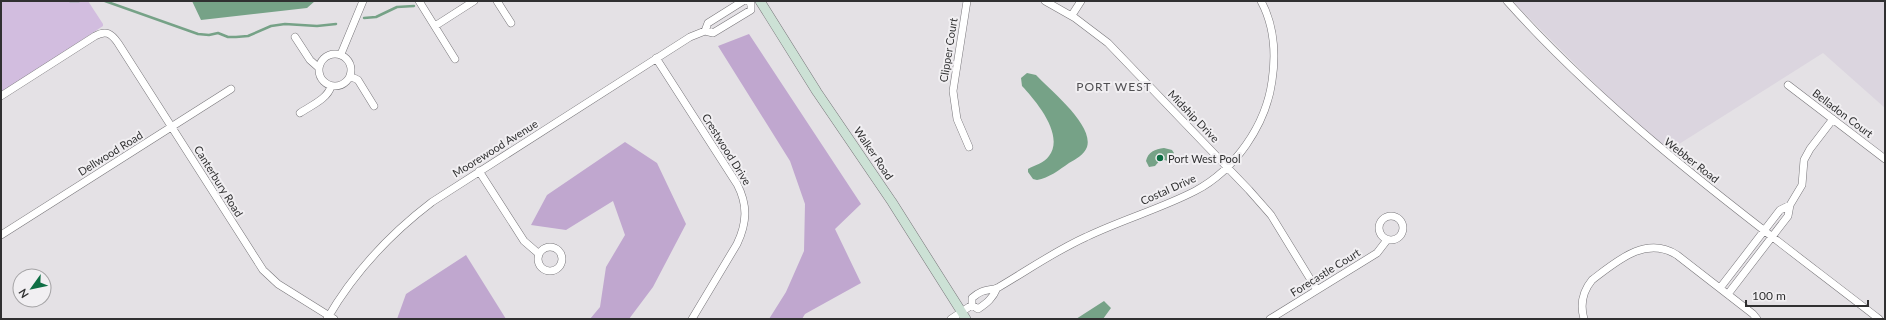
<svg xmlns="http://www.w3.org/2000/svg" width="1886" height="320" font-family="Lato,sans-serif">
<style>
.built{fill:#dbd5df}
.green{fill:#d2bddf}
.forest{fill:#c0a7cf}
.water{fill:#76a287}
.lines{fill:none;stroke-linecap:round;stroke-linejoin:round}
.stream{stroke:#76a287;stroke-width:2.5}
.street-casing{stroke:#777579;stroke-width:8}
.secondary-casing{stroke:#777579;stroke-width:10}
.street{stroke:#fff;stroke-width:7}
.secondary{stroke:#cce1d5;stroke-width:9}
.poi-dot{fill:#0e6e44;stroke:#f1eff2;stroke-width:1.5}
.labels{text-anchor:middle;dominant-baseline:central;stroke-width:4;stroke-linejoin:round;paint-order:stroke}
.street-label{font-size:11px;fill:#303031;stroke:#f1eff2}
.poi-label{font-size:11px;fill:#303031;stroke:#f1eff2;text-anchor:start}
.neighbourhood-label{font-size:12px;letter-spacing:1px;fill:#4f4e51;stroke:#f1eff2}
</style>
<rect width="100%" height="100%" fill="#e4e1e5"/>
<path class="built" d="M 1512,1 L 1885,1 L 1885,108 L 1823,53 L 1668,151 L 1625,114 Z"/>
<path class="green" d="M 1,1 L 88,1 L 103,24 L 103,26 L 1,93 Z"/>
<path class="forest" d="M 749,34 L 861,204 L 835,229 L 861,283 L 805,314 L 802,319 L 769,319 L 786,292 L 804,251 L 805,204 L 790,161 L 718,46 Z
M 625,142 L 657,163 L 686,224 L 653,287 L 629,319 L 590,319 L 600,307 L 606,267 L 625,235 L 613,201 L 566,230 L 531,225 L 547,195 Z
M 466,255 L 506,319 L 397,319 L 406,294 Z"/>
<path class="water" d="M 192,1 L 315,1 L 307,8 L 201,20 Z
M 1027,73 L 1036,75 C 1050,90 1094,125 1087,147 C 1084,155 1076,159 1069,163 C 1059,170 1049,178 1037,180 L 1033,179 L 1028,172 L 1028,169 C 1035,165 1044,163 1049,156 C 1065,135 1036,101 1022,86 L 1021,78 Z
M 1164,148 L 1172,150 L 1174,153 L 1172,159 L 1168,161 L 1161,159 L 1155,166 L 1149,167 L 1146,161 C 1148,152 1155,149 1164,148 Z
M 1104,301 L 1111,308 L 1103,319 L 1076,319 Z"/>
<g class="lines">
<path class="stream" d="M 70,1 L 79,1
M 105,1 L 198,34 L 209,35 L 218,33 L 228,37 L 236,37 L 248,36 L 271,26 L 285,24 L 317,26 L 336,24
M 364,18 L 376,17 L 397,7 L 414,6"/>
<g class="street-casing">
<path id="street" d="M 419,1 L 455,59
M 497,1 L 511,23
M 967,1 L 953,91 L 957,119 L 969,147
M 1045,1 L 1075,18 L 1108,43 L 1249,190 L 1271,215 L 1317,290
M 1507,1 C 1616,123 1750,219 1879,319
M 1072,15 L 1081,1
M 435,26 L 474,1
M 705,31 L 708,23 L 743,1
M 295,37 L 310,60 L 319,68
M 341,54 L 363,1
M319 70a16 16 0 1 1 32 0a16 16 0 1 1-32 0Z
M 656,58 L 737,184 C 748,205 747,223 737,244 L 692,319
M 350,76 L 358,80 L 374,106
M 1788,85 L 1885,159
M 1,96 L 95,36 C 106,30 111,33 118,43 L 263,270 L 278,284 L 334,319
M 300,113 C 310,106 328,99 331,86
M 479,171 L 524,241 L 539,254
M1379 228a12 12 0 1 1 24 0a12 12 0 1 1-24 0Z
M 1,235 L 231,89
M538 259a12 12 0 1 1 24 0a12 12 0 1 1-24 0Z
M 997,288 C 993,298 987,303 978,309 L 972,305 L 972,298 C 984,287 990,292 999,287 C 1028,270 1055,251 1086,237 C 1121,220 1160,209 1195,191 C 1235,170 1266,125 1272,81 C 1276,54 1274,25 1261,1
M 1720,288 L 1780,210 L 1790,205
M 1728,294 L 1788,216 L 1790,205 L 1802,185 L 1804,160 L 1810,149 L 1833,119
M 327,319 C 353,274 390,234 432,202 L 690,37 L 705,31 L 713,33 L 751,10 L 751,3 L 748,1
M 951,319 L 972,305
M 1270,319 L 1377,253 L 1387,240
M 1584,319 C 1580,305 1583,291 1592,280 C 1617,261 1646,235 1677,255 L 1753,314 L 1757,319"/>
</g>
<g class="secondary-casing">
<path id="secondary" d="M 760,1 L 817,92 L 892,202 L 966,319"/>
</g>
<use href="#street" class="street"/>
<use href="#secondary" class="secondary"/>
</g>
<circle class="poi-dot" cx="1160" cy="158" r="4"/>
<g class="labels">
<g class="street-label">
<text transform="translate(948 50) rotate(-81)">Clipper Court</text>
<text transform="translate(1843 113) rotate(37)">Belladon Court</text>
<text transform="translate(1194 116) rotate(46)">Midship Drive</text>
<text transform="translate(495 148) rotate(-32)">Moorewood Avenue</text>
<text transform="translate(727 149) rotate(58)">Crestwood Drive</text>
<text transform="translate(110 153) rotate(-32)">Dellwood Road</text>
<text transform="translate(874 153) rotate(56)">Walker Road</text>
<text transform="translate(1692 160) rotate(38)">Webber Road</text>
<text transform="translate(219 181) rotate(58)">Canterbury Road</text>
<text transform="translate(1168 189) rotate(-24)">Costal Drive</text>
<text transform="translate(1325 272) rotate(-32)">Forecastle Court</text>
</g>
<g class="poi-label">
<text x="1168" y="158">Port West Pool</text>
</g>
<g class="neighbourhood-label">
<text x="1114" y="86">PORT WEST</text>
</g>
</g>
<rect width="1886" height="320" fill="none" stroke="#303031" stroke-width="4"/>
<g transform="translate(32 288) rotate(237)"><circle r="19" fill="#f1eff2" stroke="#a4a3a5"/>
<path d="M0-3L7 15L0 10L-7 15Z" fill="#0e6e44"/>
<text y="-6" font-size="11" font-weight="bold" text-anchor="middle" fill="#303031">N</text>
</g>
<path d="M1746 300v6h122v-6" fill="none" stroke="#303031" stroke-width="2"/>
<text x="1752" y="300" font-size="12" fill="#303031" stroke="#f1eff2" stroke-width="3" paint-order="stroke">100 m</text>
</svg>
